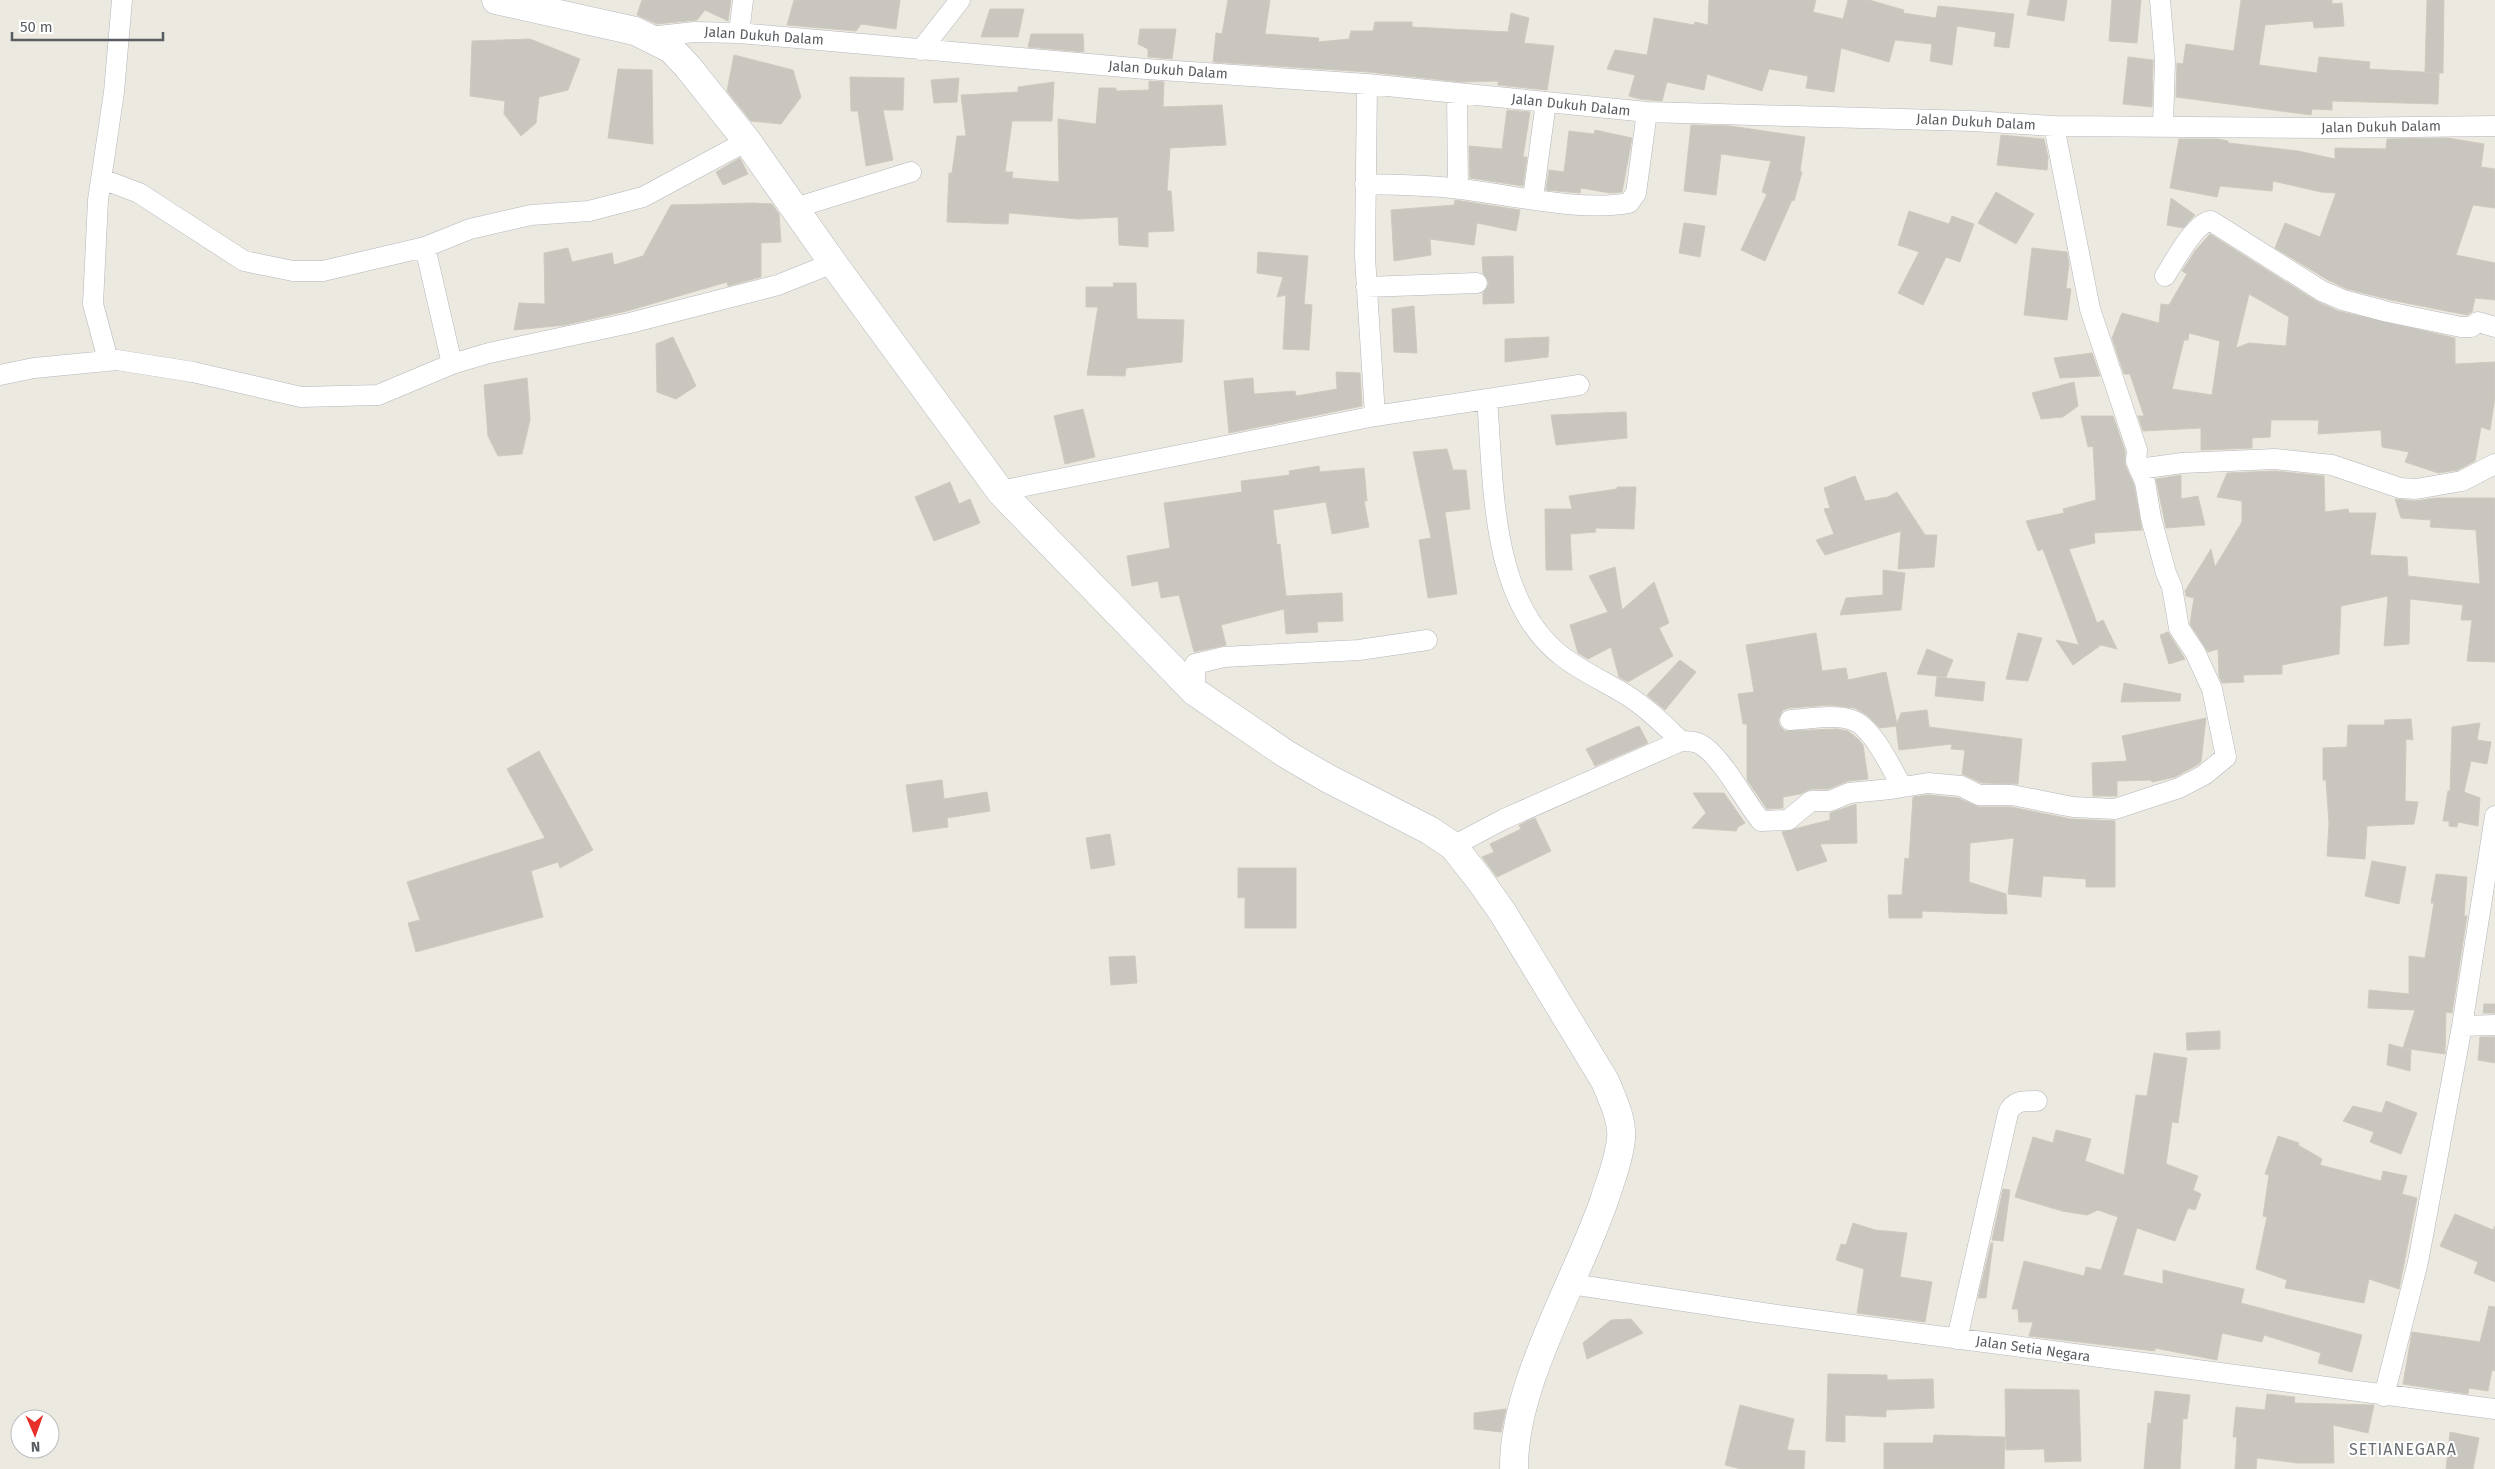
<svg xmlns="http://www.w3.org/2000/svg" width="2495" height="1469" font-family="'Fira Sans',sans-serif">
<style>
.building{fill:#c9c5bf;stroke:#d0cabe;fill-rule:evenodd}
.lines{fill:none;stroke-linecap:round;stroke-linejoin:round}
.street-casing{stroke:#b3b6bb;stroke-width:21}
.secondary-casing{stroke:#b4b8bd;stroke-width:29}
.street{stroke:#fff;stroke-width:20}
.secondary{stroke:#fff;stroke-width:28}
.labels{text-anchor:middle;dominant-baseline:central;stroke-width:4;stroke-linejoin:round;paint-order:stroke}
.street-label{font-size:14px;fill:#595d61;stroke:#fff}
.quarter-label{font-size:16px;letter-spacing:1px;fill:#6a6f73;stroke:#fff}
</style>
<rect width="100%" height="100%" fill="#ece9e0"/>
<path class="building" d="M 642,0 L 731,0 L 728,21 L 705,10 L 697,20 L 657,24 L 637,15 Z
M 794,0 L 900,0 L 896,29 L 861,24 L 856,31 L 787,25 Z
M 1228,0 L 1270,0 L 1265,34 L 1319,38 L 1318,42 L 1349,39 L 1351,31 L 1373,31 L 1375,22 L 1412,22 L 1412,27 L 1508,32 L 1511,13 L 1529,18 L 1524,43 L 1554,46 L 1547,90 L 1498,85 L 1498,81 L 1462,82 L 1368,72 L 1213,62 L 1216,33 L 1222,34 Z
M 1709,0 L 1816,0 L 1813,12 L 1843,19 L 1848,0 L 1869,0 L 1904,10 L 1903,13 L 1936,18 L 1938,6 L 2014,14 L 2009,48 L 1994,46 L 1996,32 L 1957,26 L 1952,65 L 1930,61 L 1932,44 L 1895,40 L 1889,62 L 1841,48 L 1834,92 L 1806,88 L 1808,76 L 1769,69 L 1762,91 L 1707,74 L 1704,90 L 1667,82 L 1662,101 L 1640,99 L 1629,96 L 1635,75 L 1607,69 L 1615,50 L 1647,55 L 1654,18 L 1694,25 L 1695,22 L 1708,25 Z
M 2030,0 L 2067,0 L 2064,21 L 2027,15 Z
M 2112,0 L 2141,0 L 2137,43 L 2109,41 Z
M 2241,0 L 2332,0 L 2332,4 L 2342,3 L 2344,26 L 2314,28 L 2313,21 L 2265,25 L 2259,65 L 2317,73 L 2319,57 L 2370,62 L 2369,69 L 2439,73 L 2438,104 L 2332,101 L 2332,110 L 2312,109 L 2311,115 L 2176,97 L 2177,63 L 2183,64 L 2186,44 L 2234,51 Z
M 2427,0 L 2444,0 L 2443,73 L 2425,72 Z
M 990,9 L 1024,9 L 1018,37 L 981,37 Z
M 1140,29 L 1176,29 L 1172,59 L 1148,57 L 1148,49 L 1138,44 Z
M 1031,34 L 1083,34 L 1084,52 L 1028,47 Z
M 530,39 L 580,59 L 568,90 L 539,97 L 536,123 L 521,136 L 504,114 L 505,101 L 470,96 L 472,41 Z
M 734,55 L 793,70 L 801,97 L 781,124 L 751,121 L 727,91 Z
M 2128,57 L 2153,60 L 2152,107 L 2123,104 Z
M 618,69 L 652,70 L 653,144 L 608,138 Z
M 850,77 L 904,78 L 903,110 L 883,110 L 893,160 L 866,166 L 858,111 L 851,111 Z
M 959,78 L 957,102 L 934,103 L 931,80 Z
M 1149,81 L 1164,82 L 1163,107 L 1222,105 L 1226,145 L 1170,148 L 1167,191 L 1171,191 L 1174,231 L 1148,232 L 1148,247 L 1119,245 L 1118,217 L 1078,219 L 1009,213 L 1008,224 L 947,222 L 949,173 L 952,173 L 957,136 L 966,136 L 961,95 L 1018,92 L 1018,87 L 1054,82 L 1052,121 L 1012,121 L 1005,172 L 1013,172 L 1012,178 L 1059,182 L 1058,119 L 1096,124 L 1099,88 L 1116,88 L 1116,91 L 1149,90 Z
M 1507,110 L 1530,112 L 1523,157 L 1527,157 L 1523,186 L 1470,178 L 1469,146 L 1502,149 Z
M 1691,125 L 1730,126 L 1805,137 L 1800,171 L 1802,172 L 1794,201 L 1792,200 L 1765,261 L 1741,250 L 1767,194 L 1762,192 L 1771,161 L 1721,154 L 1716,195 L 1684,191 Z
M 1595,130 L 1632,138 L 1622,192 L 1610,193 L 1581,188 L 1580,193 L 1546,190 L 1549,170 L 1564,172 L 1569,131 L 1594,134 Z
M 2001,135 L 2044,139 L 2048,157 L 2047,170 L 1997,165 Z
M 2448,138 L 2484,144 L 2481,167 L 2495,169 L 2495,208 L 2473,205 L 2456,255 L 2495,263 L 2495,300 L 2475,298 L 2472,312 L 2467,315 L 2391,300 L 2347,289 L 2328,280 L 2275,248 L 2285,223 L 2320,237 L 2336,193 L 2321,192 L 2273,181 L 2272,191 L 2220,186 L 2217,197 L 2170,188 L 2179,139 L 2218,139 L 2228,141 L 2228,143 L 2298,151 L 2335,159 L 2335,148 L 2386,149 L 2387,139 Z
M 740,158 L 748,174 L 723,185 L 716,172 Z
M 1996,192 L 2034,214 L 2016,244 L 1978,223 Z
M 2171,198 L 2195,215 L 2183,228 L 2167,225 Z
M 1455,200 L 1520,210 L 1516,231 L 1477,223 L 1474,245 L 1430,239 L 1431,255 L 1394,261 L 1391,210 L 1454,205 Z
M 753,203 L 772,204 L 779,214 L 781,242 L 761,243 L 761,277 L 728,286 L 727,282 L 627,311 L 565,325 L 514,330 L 519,303 L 545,304 L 544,253 L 568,248 L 572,262 L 612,253 L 614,265 L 643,256 L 671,205 Z
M 1909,211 L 1949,224 L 1952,216 L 1974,224 L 1960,262 L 1946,257 L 1923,305 L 1898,293 L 1919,252 L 1898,245 Z
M 1684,223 L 1705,226 L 1700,257 L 1679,253 Z
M 2210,234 L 2316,301 L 2338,311 L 2455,338 L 2455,364 L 2495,362 L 2495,397 L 2490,430 L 2481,427 L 2475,461 L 2458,470 L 2438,473 L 2405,462 L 2409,452 L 2382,447 L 2381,430 L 2318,434 L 2319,420 L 2271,420 L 2270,437 L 2252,438 L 2252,448 L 2201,450 L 2201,428 L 2143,431 L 2138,416 L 2144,416 L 2130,374 L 2124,374 L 2112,338 L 2122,313 L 2159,323 L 2161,304 L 2169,305 L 2187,274 L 2182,271 L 2195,251 ZM 2249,294 L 2289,317 L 2286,346 L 2249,343 L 2236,348 ZM 2189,333 L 2220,341 L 2212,395 L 2172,389 L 2184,340 L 2188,340 Z
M 2032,248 L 2067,252 L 2069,264 L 2066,288 L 2071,289 L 2067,320 L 2024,315 Z
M 1258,252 L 1308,256 L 1304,304 L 1312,305 L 1309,350 L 1283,349 L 1286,295 L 1277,297 L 1283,277 L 1257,273 Z
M 1513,256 L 1514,303 L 1483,304 L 1483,293 L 1489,283 L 1483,273 L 1482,257 Z
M 1113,283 L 1136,283 L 1137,319 L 1184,320 L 1182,362 L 1126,368 L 1125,376 L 1087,375 L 1098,307 L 1086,307 L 1086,287 L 1114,287 Z
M 1414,306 L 1417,353 L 1394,352 L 1392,309 Z
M 673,337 L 696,386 L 676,399 L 657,392 L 656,344 Z
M 1549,337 L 1548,357 L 1505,362 L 1505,339 Z
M 2092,353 L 2100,376 L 2060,378 L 2054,358 Z
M 1336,372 L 1360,373 L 1362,406 L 1229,433 L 1224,381 L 1253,378 L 1254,394 L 1295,391 L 1296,396 L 1337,389 Z
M 527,378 L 530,420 L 522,454 L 498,456 L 488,436 L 484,385 Z
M 2074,382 L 2078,406 L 2063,417 L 2041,419 L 2032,393 Z
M 1083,409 L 1095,457 L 1065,464 L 1054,416 Z
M 1626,412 L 1627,438 L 1556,445 L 1551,415 Z
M 2081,416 L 2113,416 L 2125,451 L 2125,465 L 2134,485 L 2142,530 L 2094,533 L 2095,543 L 2069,549 L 2097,623 L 2103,620 L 2117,649 L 2101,645 L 2073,665 L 2056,640 L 2079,645 L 2043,549 L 2038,551 L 2026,521 L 2064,513 L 2063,509 L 2096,500 L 2093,446 L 2088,447 Z
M 1447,449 L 1453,470 L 1466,470 L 1470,509 L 1445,512 L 1457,594 L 1428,598 L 1419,540 L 1431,538 L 1413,452 Z
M 1319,466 L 1320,472 L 1364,468 L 1367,501 L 1364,501 L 1369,527 L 1332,534 L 1326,502 L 1273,510 L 1277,545 L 1280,544 L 1286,596 L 1342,593 L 1343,621 L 1317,622 L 1318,632 L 1286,634 L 1284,609 L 1221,625 L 1226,645 L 1194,652 L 1179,595 L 1161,598 L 1158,581 L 1132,586 L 1127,556 L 1170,548 L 1164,503 L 1242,492 L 1241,481 L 1290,475 L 1289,471 Z
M 2275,471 L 2324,476 L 2325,512 L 2348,509 L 2349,513 L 2376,513 L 2370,555 L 2407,557 L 2408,576 L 2480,584 L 2476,530 L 2430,527 L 2431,520 L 2401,518 L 2395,499 L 2415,501 L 2436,498 L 2495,498 L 2495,662 L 2467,661 L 2472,620 L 2461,620 L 2463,605 L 2410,599 L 2409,644 L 2384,646 L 2388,596 L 2341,606 L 2339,654 L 2282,665 L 2282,674 L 2243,675 L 2244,682 L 2222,683 L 2219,676 L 2218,649 L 2208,652 L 2190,624 L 2194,598 L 2186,596 L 2185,591 L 2211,549 L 2215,567 L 2242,522 L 2242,501 L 2217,497 L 2227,473 Z
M 2181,475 L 2181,499 L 2198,496 L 2205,525 L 2166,528 L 2156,479 Z
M 1855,476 L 1865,501 L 1888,497 L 1897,492 L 1925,535 L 1937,535 L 1934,567 L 1898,569 L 1901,531 L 1825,555 L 1816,540 L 1834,534 L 1824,509 L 1830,508 L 1824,488 Z
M 950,482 L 959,504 L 970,499 L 980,523 L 934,541 L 915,497 Z
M 1617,487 L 1636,487 L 1634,529 L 1595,528 L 1596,532 L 1570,534 L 1572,570 L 1546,570 L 1545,509 L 1572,509 L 1569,496 L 1617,489 Z
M 1615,567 L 1622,610 L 1654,582 L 1669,623 L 1659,628 L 1673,656 L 1628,682 L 1619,677 L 1611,647 L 1588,659 L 1578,653 L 1570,625 L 1608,612 L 1589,576 Z
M 1883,570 L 1905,573 L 1901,610 L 1840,615 L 1846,598 L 1883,595 Z
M 2168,632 L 2185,659 L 2169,664 L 2160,635 Z
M 1816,633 L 1822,671 L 1846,668 L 1848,680 L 1886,672 L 1897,724 L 1901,713 L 1927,710 L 1929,727 L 2022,739 L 2018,784 L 1982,783 L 1962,774 L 1965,750 L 1951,749 L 1952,744 L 1899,750 L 1896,726 L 1880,728 L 1867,715 L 1855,708 L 1830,705 L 1789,708 L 1783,710 L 1778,720 L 1780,726 L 1785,731 L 1837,729 L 1848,731 L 1858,739 L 1863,745 L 1868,779 L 1848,781 L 1828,789 L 1811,789 L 1800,794 L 1783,797 L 1783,808 L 1767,809 L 1747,780 L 1747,724 L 1743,724 L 1738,694 L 1754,692 L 1746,645 Z
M 2018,633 L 2042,638 L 2028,681 L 2006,679 Z
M 1927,649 L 1953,660 L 1946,677 L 1917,674 Z
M 1680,660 L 1696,672 L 1665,710 L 1647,695 Z
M 1937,677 L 1985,682 L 1983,701 L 1935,696 Z
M 2124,683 L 2181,694 L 2180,701 L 2121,702 Z
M 2206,718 L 2201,762 L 2197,765 L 2175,777 L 2152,782 L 2151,780 L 2117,781 L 2117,796 L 2093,796 L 2092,763 L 2127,761 L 2122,736 Z
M 2411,719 L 2413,740 L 2406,739 L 2405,801 L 2418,802 L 2414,824 L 2367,826 L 2365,859 L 2327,856 L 2329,823 L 2326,780 L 2323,780 L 2323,748 L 2347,747 L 2348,725 L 2384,725 L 2385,720 Z
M 2480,723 L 2477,740 L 2491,742 L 2487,764 L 2471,761 L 2464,792 L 2480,798 L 2478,826 L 2458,822 L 2457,827 L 2449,826 L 2449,821 L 2443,821 L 2448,791 L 2450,791 L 2452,727 Z
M 1639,726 L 1648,743 L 1595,766 L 1586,749 Z
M 539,751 L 593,850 L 560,868 L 558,862 L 531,871 L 543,917 L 416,952 L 408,923 L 420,920 L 407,882 L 545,838 L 507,769 Z
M 942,780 L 944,799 L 987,792 L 990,811 L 947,818 L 948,827 L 913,832 L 906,785 Z
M 1693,793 L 1724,793 L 1745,823 L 1738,827 L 1736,831 L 1692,828 L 1706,813 Z
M 1928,795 L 1958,798 L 1979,807 L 2011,807 L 2071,819 L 2115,821 L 2115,887 L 2086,887 L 2086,879 L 2043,876 L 2041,897 L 2008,894 L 2014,838 L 1970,843 L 1969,882 L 2006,894 L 2007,914 L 1922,911 L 1922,918 L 1889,918 L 1888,895 L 1902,895 L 1905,858 L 1909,859 L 1913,797 Z
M 1856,804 L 1857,843 L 1820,844 L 1827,861 L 1797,871 L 1782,832 L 1830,820 L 1830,813 Z
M 1535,818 L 1551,851 L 1497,877 L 1482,857 L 1494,852 L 1490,844 L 1521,829 L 1519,825 Z
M 1110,834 L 1115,865 L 1091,869 L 1086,838 Z
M 2372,861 L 2406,867 L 2399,904 L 2365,896 Z
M 1238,868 L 1296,868 L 1296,928 L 1245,928 L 1245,897 L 1238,898 Z
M 2436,874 L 2467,877 L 2464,916 L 2467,916 L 2452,1013 L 2446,1012 L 2445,1054 L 2403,1048 L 2415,1010 L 2368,1008 L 2369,990 L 2409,994 L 2409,956 L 2425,958 L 2434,903 L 2431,903 Z
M 1135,956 L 1137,983 L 1111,985 L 1109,957 Z
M 2484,1004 L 2495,1004 L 2495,1013 L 2483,1013 Z
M 2220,1031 L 2220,1049 L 2187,1050 L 2186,1033 Z
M 2480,1037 L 2495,1037 L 2495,1063 L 2478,1060 Z
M 2389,1044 L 2411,1050 L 2410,1071 L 2387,1065 Z
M 2154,1053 L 2187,1058 L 2178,1123 L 2172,1122 L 2166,1164 L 2198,1176 L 2193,1190 L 2201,1194 L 2195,1210 L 2188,1208 L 2175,1241 L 2137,1228 L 2123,1275 L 2163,1284 L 2163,1270 L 2244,1289 L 2241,1303 L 2362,1335 L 2352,1372 L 2318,1363 L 2321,1353 L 2264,1335 L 2262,1342 L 2222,1333 L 2217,1360 L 2155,1348 L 2155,1351 L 2029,1336 L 2033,1322 L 2019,1322 L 2018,1309 L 2012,1309 L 2024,1261 L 2084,1276 L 2086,1267 L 2101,1270 L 2118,1217 L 2098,1210 L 2087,1215 L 2062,1211 L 2015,1197 L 2033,1137 L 2053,1143 L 2056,1130 L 2091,1139 L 2085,1161 L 2124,1175 L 2136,1095 L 2147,1096 Z
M 2386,1101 L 2417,1113 L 2401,1154 L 2370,1142 L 2374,1132 L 2343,1121 L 2353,1106 L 2382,1113 Z
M 2278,1136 L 2299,1143 L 2298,1145 L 2322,1159 L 2320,1165 L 2381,1181 L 2383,1171 L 2407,1176 L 2402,1194 L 2417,1198 L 2399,1289 L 2369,1279 L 2364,1303 L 2285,1288 L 2287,1280 L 2256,1269 L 2267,1217 L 2263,1216 L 2269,1175 L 2265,1174 Z
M 2003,1189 L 2010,1190 L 2003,1241 L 1992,1240 Z
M 2455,1214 L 2493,1230 L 2495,1226 L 2495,1282 L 2474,1273 L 2478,1262 L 2440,1246 Z
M 1853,1223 L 1875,1230 L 1907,1233 L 1900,1277 L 1932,1282 L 1925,1322 L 1857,1313 L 1864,1269 L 1836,1260 L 1841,1244 L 1846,1245 Z
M 1991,1243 L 1993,1243 L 1986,1298 L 1978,1298 Z
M 2489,1306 L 2495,1307 L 2495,1371 L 2492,1370 L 2488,1391 L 2469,1388 L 2468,1394 L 2403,1384 L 2412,1332 L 2480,1342 Z
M 1631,1319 L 1643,1333 L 1587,1359 L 1583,1343 L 1611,1320 Z
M 1828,1374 L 1887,1375 L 1887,1380 L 1933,1379 L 1934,1408 L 1886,1410 L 1886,1417 L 1845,1415 L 1845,1442 L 1826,1441 Z
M 2005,1389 L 2079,1390 L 2081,1461 L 2045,1462 L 2044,1449 L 2006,1450 Z
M 2155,1391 L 2190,1395 L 2187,1419 L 2183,1418 L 2180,1469 L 2144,1469 L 2148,1423 L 2151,1424 Z
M 2267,1394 L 2295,1397 L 2294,1403 L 2374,1405 L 2368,1433 L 2333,1425 L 2334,1463 L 2298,1463 L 2257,1458 L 2256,1469 L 2235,1469 L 2237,1437 L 2233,1437 L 2236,1407 L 2265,1410 Z
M 1740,1405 L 1794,1419 L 1787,1450 L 1805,1451 L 1804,1469 L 1741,1469 L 1725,1465 Z
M 1506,1409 L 1501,1432 L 1474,1429 L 1474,1413 Z
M 2450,1432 L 2479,1438 L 2473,1469 L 2446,1469 Z
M 1934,1435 L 2005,1437 L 2004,1469 L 1884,1469 L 1884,1443 L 1933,1443 Z"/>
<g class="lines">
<g class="street-casing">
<path id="street" d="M 2160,0 L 2165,61 L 2163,126
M 739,33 L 743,0
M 650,37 L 694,32 L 739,33 L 1146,69 L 1367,84 L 1647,112 L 1972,121 L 2054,126 L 2330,128 L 2495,126
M 921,50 L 960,0
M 1367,84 L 1365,257 L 1375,416
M 1457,93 L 1458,188
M 102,179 L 139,193 L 244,261 L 293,271 L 323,271 L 425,247 L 470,229 L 531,215 L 589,211 L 643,197 L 747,141
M 1365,184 C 1397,185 1430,185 1461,189 C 1512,195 1580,212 1629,203 L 1636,193 L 1647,112
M 1533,198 L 1546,102
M 795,208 L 911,172
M 425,247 L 452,364
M 2165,276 C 2174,262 2195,222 2211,221 L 2322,291 L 2343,300 L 2388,312 L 2461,327 L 2471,327 L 2478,322 L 2495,327
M 1366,287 L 1477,283
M 108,360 L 93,304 L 98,200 L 114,92 L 122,0
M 0,375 L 34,368 L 117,360 L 193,372 L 301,397 L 378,395 L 452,364 L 489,353 L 630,323 L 778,285 L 833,263
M 1487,399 C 1494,482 1489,601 1563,657 C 1583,672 1605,682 1625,694 C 1646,707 1663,724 1681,741
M 2139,469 L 2182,463 L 2275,459 L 2332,465 L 2400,488 L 2416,489 L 2462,481 L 2495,464
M 1000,491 L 1375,416 L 1579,385
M 1195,692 L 1195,664 L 1224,657 L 1359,650 L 1427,640
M 1790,720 C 1809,719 1834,714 1852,720 C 1872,726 1892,769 1902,787
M 1453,846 L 1504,819 L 1681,741 C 1687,741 1694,741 1700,744 C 1721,755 1745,802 1761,821 L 1788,820 L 1811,801 L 1830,801 L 1849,793 L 1891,789 L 1928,783 L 1961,786 L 1979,795 L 2012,795 L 2073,807 L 2115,809 L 2179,788 L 2204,775 L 2226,757 L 2212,689 L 2195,652 L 2179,628 L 2172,587 L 2166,573 L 2151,518 L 2145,482 L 2136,461 L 2137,450 L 2090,309 L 2054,126
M 2462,1026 L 2495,1025
M 1571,1284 L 1763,1313 L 2495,1409
M 1957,1339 L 2008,1113 C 2013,1100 2024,1101 2037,1101
M 2384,1396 L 2418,1262 L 2462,1026 L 2495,816"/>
</g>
<g class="secondary-casing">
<path id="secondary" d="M 496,0 L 635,31 L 671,49 L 688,67 L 747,141 L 833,263 L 1000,491 L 1019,511 L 1195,692 L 1286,754 L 1327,778 L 1429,830 L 1453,846 L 1479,879 L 1503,913 L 1605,1081 C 1612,1098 1623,1120 1621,1139 C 1619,1161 1610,1181 1604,1201 C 1576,1282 1513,1384 1514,1469"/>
</g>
<use href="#street" class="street"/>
<use href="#secondary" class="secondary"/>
</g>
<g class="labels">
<g class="street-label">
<text transform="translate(764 36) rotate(4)">Jalan Dukuh Dalam</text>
<text transform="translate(1168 70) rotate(4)">Jalan Dukuh Dalam</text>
<text transform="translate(1571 105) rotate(6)">Jalan Dukuh Dalam</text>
<text transform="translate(1976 122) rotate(3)">Jalan Dukuh Dalam</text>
<text transform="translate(2381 127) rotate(-1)">Jalan Dukuh Dalam</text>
<text transform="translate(2033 1349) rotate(8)">Jalan Setia Negara</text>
</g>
<g class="quarter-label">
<text x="2403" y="1449">SETIANEGARA</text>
</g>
</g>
<g transform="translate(35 1434) rotate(178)"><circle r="24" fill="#ffffff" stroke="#bdbec0"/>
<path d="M0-4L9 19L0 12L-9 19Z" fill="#e8302a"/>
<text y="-8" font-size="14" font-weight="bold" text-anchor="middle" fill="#595d61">N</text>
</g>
<path d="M12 32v8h151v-8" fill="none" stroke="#595d61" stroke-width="2.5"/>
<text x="20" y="32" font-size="15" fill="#595d61" stroke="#ffffff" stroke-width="4" paint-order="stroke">50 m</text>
</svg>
